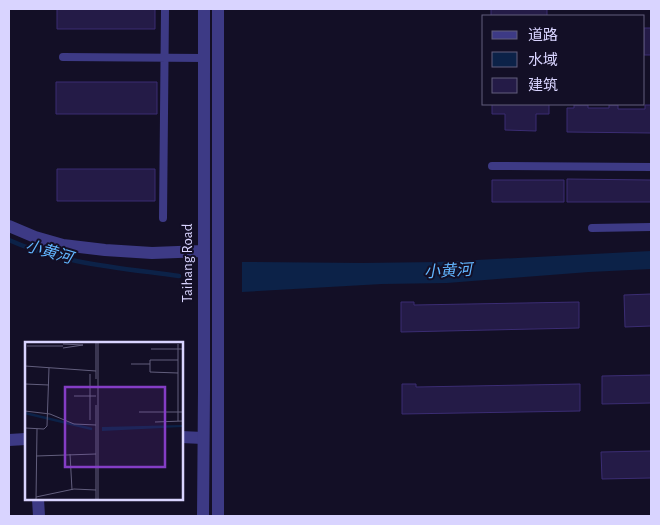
<svg xmlns="http://www.w3.org/2000/svg" width="660" height="525" font-family="'Alegreya Sans','Noto Sans SC',sans-serif">
<style>
.water{fill:#0c2248}
.lines{fill:none;stroke-linecap:round;stroke-linejoin:round}
.stream{stroke:#0c2248;stroke-width:4.5}
.building{fill:#241b47;stroke:#3b2d73}
.service{stroke:#3d3a85;stroke-width:8}
.minor{stroke:#3d3a85;stroke-width:12}
.tertiary{stroke:#3d3a85;stroke-width:12}
.labels{text-anchor:middle;dominant-baseline:central;stroke-width:4;stroke-linejoin:round;paint-order:stroke}
.street-label{font-size:15px;fill:#d9d4ff;stroke:#130f26}
.water-label{font-size:16px;font-style:italic;fill:#62b6ff;stroke:#130f26}
.inset-river{fill:none;stroke:#0c2248;stroke-width:2.5}
.inset-road{fill:none;stroke:#625e7d;stroke-width:1}
.view{fill:#843dc5;fill-opacity:0.15;stroke:#843dc5;stroke-width:2.5}
.inset-edge{fill:none;stroke:#d9d4ff;stroke-width:2.5}
</style>
<rect width="100%" height="100%" fill="#130f26"/>
<path class="water" d="M 651,251 L 651,269 L 589,272 L 447,283 L 382,284 L 242,292 L 242,262 L 362,263 L 438,262 Z"/>
<g class="lines">
<path class="stream" d="M 9,240 C 62,264 122,268 179,276"/>
</g>
<path class="building" d="M 57,9 L 155,9 L 155,29 L 57,29 Z
M 491,9 L 547,9 L 547,16 L 491,16 Z
M 644,28 L 651,28 L 651,55 L 644,55 Z
M 56,82 L 157,82 L 157,114 L 56,114 Z
M 492,104 L 549,104 L 549,114 L 536,114 L 536,131 L 505,130 L 505,114 L 492,114 Z
M 574,105 L 588,105 L 588,108 L 609,108 L 609,105 L 618,105 L 618,109 L 645,109 L 645,105 L 651,105 L 651,133 L 567,132 L 567,108 L 574,108 Z
M 57,169 L 155,169 L 155,201 L 57,201 Z
M 567,179 L 651,180 L 651,202 L 567,202 Z
M 492,180 L 564,180 L 564,202 L 492,202 Z
M 651,294 L 651,326 L 625,327 L 624,295 Z
M 401,302 L 414,302 L 414,305 L 579,302 L 579,328 L 401,332 Z
M 651,375 L 651,403 L 602,404 L 602,376 Z
M 402,384 L 416,384 L 416,387 L 580,384 L 580,411 L 402,414 Z
M 651,451 L 651,478 L 602,479 L 601,452 Z"/>
<g class="lines">
<path class="service" d="M 63,57 L 204,58
M 492,166 L 651,167
M 163,218 L 165,9
M 592,228 L 651,227"/>
<path class="minor" d="M 9,226 L 35,237 L 63,245 L 105,250 L 152,253 L 204,251
M 181,437 L 203,438
M 9,440 L 26,439
M 38,499 L 39,516"/>
<path class="tertiary" d="M 203,516 L 204,391 L 204,9
M 218,516 L 218,9"/>
</g>
<g class="labels">
<g class="street-label">
<text transform="translate(187 263) rotate(-90)">Taihang Road</text>
</g>
<g class="water-label">
<text transform="translate(49 252) rotate(16)">小黄河</text>
<text transform="translate(448 271) rotate(-3)">小黄河</text>
</g>
</g>
<g transform="translate(25 342)">
<rect width="158" height="158" fill="#130f26"/>
<path d="M 157,83 L 157,85 L 77,89 L 77,85 Z" fill="#0c2248"/>
<path class="inset-river" d="M 0,71 L 67,87"/>
<path class="inset-road" d="M 38,2 L 58,3 L 38,6M 2,4 L 38,4M 126,7 L 158,7M 106,22 L 125,22 L 125,30 L 153,31M 125,22 L 125,18 L 153,18M 0,24 L 71,29M 71,37 L 71,0M 0,42 L 24,43M 49,54 L 71,54M 0,69 L 25,72 L 49,82 L 71,83M 114,70 L 158,70M 65,78 L 65,32M 153,79 L 153,2M 130,80 L 158,79M 0,86 L 19,87 L 22,84 L 24,26M 45,112 L 47,148M 11,114 L 71,112M 11,155 L 49,147 L 71,148M 11,157 L 12,87M 71,157 L 71,63M 73,157 L 73,0"/>
<path class="view" d="M 40,45 L 140,45 L 140,125 L 40,125 Z"/>
<rect width="158" height="158" class="inset-edge"/>
</g>
<rect width="660" height="525" fill="none" stroke="#d9d4ff" stroke-width="20"/>
<rect x="482" y="15" width="162" height="90" fill="#130f26" stroke="#625e7d"/>
<rect x="492" y="31" width="25" height="8" fill="#3d3a85" stroke="#625e7d"/>
<text x="528" y="40" font-size="15" fill="#d9d4ff">道路</text>
<rect x="492" y="52" width="25" height="15" fill="#0c2248" stroke="#625e7d"/>
<text x="528" y="65" font-size="15" fill="#d9d4ff">水域</text>
<rect x="492" y="78" width="25" height="15" fill="#241b47" stroke="#625e7d"/>
<text x="528" y="90" font-size="15" fill="#d9d4ff">建筑</text>
</svg>
